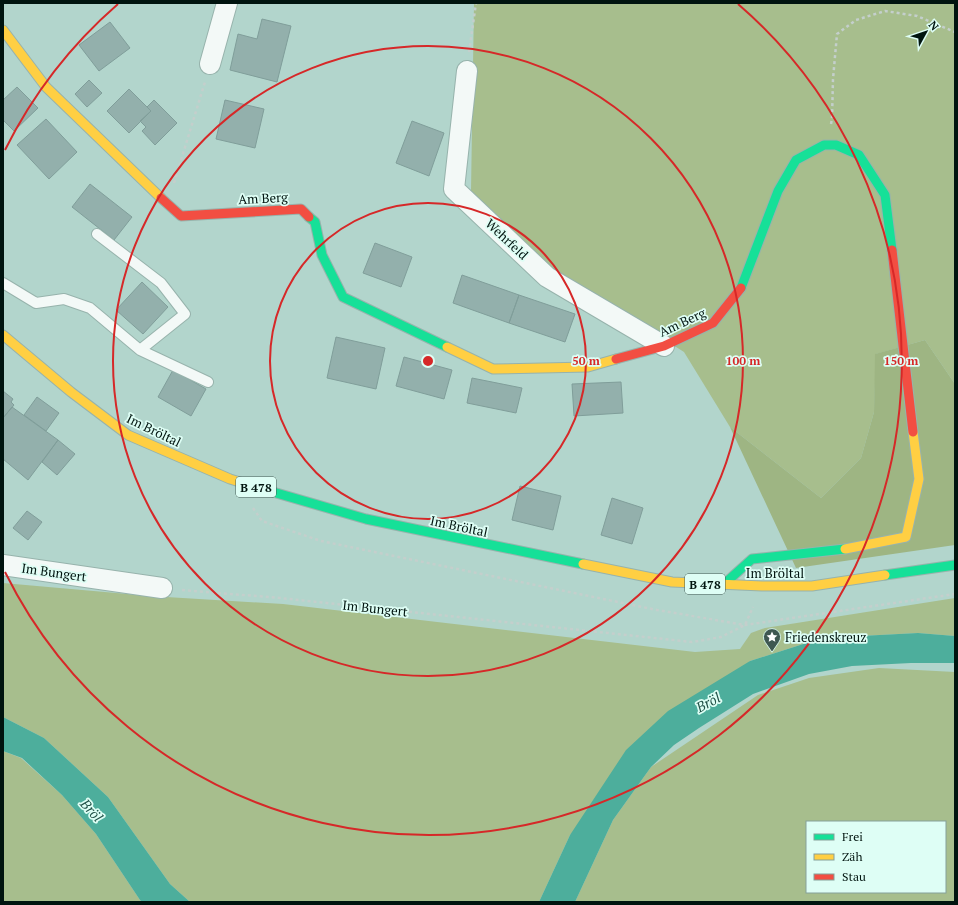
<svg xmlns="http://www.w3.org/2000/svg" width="958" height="905" font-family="'PT Serif',serif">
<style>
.green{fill:#a7be8d;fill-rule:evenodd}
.forest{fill:#9eb583}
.water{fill:#4dae9c}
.building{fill:#93b0ac;stroke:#809e9a}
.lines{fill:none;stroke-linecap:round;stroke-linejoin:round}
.lane-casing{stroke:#97b3ac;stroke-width:12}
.street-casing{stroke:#97b3ac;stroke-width:22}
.fast-casing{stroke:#97b3ac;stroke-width:11}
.slow-casing{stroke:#97b3ac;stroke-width:11}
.jam-casing{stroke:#97b3ac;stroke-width:11}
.path{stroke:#c4cfcc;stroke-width:2.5;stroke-dasharray:3 3;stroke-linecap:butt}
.lane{stroke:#f3f9f7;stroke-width:10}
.street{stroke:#f3f9f7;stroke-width:20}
.fast{stroke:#16e098;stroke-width:9}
.slow{stroke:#ffcf43;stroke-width:9}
.jam{stroke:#f24e42;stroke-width:9}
.ring{fill:none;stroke:#d62828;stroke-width:2}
.labels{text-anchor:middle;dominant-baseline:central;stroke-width:3.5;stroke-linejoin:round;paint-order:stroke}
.shield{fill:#defef5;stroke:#435a54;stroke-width:1}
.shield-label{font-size:12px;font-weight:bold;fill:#00140f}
.street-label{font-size:13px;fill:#00140f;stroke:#defef5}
.poi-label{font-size:13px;fill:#00140f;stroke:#defef5;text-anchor:start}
.water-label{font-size:14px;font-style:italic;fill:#215147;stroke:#defef5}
.centre{fill:#d62828;stroke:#defef5;stroke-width:2}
.ring-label{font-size:12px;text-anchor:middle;font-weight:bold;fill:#d62828;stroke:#defef5;stroke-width:3.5;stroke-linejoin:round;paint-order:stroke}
</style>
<rect width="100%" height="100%" fill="#b2d5cc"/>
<path class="green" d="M 474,3 L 955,3 L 955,384 L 925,340 L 876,354 L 874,412 L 861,458 L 821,498 L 730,427 L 684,352 L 555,270 L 471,191 Z
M 3,583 L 150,596 L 283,604 L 695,652 L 740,649 L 751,633 L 765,628 L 955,598 L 955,636 L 918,633 L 822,638 L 750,661 L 570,835 L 539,902 L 190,902 L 170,884 L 108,797 L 44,738 L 3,717 Z
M 879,668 L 955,672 L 955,902 L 575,902 L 613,820 L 651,767 L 758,695 L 809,678 ZM 807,822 L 945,822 L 945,892 L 807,892 Z
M 3,751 L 21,758 L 62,795 L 96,834 L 140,900 L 142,902 L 3,902 Z"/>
<path class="forest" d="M 925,340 L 955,384 L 955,545 L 796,568 L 730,427 L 821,498 L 861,458 L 874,412 L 875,354 Z"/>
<path class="water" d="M 918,633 L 955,636 L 955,663 L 911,663 L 852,666 L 809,674 L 753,694 L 699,728 L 674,745 L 651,767 L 613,820 L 575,902 L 539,902 L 570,835 L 626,750 L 668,711 L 750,661 L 822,638 Z
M 3,717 L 44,738 L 108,797 L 170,884 L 190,902 L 142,902 L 140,900 L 96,834 L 62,795 L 22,758 L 3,751 Z"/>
<path class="building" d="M 262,19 L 291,26 L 277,82 L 230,70 L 238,34 L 257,39 Z
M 110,22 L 130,48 L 99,71 L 79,45 Z
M 89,80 L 102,93 L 87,107 L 75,94 Z
M 17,87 L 38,108 L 14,131 L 3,120 L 3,100 Z
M 129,89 L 151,111 L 129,133 L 107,111 Z
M 154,100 L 177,123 L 155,145 L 142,131 L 146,127 L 140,121 L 151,111 L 147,107 Z
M 225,100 L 264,109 L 255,148 L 216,139 Z
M 46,119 L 77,152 L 49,179 L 17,145 Z
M 412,121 L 444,133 L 429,176 L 396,163 Z
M 90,184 L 132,217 L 114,240 L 72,207 Z
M 375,243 L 412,257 L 401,287 L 363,273 Z
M 462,275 L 519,295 L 509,323 L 453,303 Z
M 142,282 L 168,307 L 143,334 L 116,310 Z
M 519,295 L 575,314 L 565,342 L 509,323 Z
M 336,337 L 385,348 L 376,389 L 327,378 Z
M 404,357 L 452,370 L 444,399 L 396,386 Z
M 173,370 L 206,389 L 191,416 L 158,397 Z
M 472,378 L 522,388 L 516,413 L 467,403 Z
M 621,382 L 623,413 L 574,416 L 572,384 Z
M 3,391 L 13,399 L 11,402 L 14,405 L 3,418 Z
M 37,397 L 59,413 L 46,431 L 24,415 Z
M 12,407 L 58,440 L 28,480 L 3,459 L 3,418 Z
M 58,440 L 75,454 L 57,475 L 42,462 Z
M 520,486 L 561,496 L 553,530 L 512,520 Z
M 612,498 L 643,508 L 632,544 L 601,535 Z
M 27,511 L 42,522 L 28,540 L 13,528 Z"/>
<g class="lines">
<g class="lane-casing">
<path id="lane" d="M 97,234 L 161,283 L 185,314 L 140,350
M 3,283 L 36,303 L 64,299 L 90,308 L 140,350 L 208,382"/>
</g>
<g class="street-casing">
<path id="street" d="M 210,64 L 227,3
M 467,71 L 454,189 L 547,277 L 664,346
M 3,565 L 162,588"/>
</g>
<g class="fast-casing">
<path id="fast" d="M 309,217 L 315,222 L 322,255 L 343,297 L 447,347
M 741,288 L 778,191 L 796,160 L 824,145 L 836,145 L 859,155 L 885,195 L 892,250
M 266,490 L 366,519 L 583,564
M 885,575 L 955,565
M 723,585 L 752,559 L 845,549"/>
</g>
<g class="slow-casing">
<path id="slow" d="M 3,30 L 46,87 L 161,198
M 3,335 L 71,392 L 128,435 L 230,479 L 266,490
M 447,347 L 493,369 L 588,367 L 616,359
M 845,549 L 906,537 L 919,479 L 913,432
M 583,564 L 672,582 L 762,586 L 812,586 L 885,575"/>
</g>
<g class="jam-casing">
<path id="jam" d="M 161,198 L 181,216 L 301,209 L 309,217
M 892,250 L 913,432
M 616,359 L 664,346 L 713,323 L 741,288"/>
</g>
<path class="path" d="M 469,52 L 476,3
M 831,124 L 832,119 L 833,79 L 837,34 L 856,20 L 885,11 L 917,16 L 955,32
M 174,183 L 205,82
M 253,508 L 262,521 L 321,541 L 657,610 L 745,625 L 955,594
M 182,590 L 280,598 L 692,642 L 721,637 L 745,625 L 753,607"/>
<use href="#lane" class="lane"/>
<use href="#street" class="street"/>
<use href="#fast" class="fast"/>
<use href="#slow" class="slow"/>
<use href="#jam" class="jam"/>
</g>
<g class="ring">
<circle cx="428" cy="361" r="158"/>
<circle cx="428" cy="361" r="315"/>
<path d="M5 150A473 473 0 0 1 118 4M738 4A473 473 0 1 1 5 572"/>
</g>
<defs>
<g id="sight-pin" transform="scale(0.9)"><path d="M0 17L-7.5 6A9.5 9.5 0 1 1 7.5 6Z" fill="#3e5851" stroke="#defef5"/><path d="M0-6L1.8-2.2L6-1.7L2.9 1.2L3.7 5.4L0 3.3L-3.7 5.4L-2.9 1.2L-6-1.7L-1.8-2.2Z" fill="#fff"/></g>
</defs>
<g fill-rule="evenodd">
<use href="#sight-pin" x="772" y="637"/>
</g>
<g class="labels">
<g class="shield">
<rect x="236" y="477" width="40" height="20" rx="3"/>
<rect x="685" y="574" width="40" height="20" rx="3"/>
</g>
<g class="shield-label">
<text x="256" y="487">B 478</text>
<text x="705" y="584">B 478</text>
</g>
<g class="street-label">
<text transform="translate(263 198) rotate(-3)">Am Berg</text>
<text transform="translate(507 239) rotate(43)">Wehrfeld</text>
<text transform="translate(682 322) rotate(-25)">Am Berg</text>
<text transform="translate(154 430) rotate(26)">Im Bröltal</text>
<text transform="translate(459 526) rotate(12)">Im Bröltal</text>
<text transform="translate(54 572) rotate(8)">Im Bungert</text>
<text x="775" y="573">Im Bröltal</text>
<text transform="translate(375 608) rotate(6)">Im Bungert</text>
</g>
<g class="poi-label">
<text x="785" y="637">Friedenskreuz</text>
</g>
<g class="water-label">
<text transform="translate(708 702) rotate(-28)">Bröl</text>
<text transform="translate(92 810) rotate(48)">Bröl</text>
</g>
</g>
<circle cx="428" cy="361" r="6" class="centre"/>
<g class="ring-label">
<text x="586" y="365">50 m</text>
<text x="743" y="365">100 m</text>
<text x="901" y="365">150 m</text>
</g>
<rect width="958" height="905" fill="none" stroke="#00140f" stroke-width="8"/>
<rect x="806" y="821" width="140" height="72" fill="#defef5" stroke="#85a099"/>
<rect x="814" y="834" width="20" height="6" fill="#16e098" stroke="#85a099"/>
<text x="842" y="841" font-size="12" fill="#00140f">Frei</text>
<rect x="814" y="854" width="20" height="6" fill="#ffcf43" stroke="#85a099"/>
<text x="842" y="861" font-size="12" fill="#00140f">Zäh</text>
<rect x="814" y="874" width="20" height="6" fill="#f24e42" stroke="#85a099"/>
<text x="842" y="881" font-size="12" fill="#00140f">Stau</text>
<g transform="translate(926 32) rotate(50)" stroke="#defef5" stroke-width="3" paint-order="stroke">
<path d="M0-3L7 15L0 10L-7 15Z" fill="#00140f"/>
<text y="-6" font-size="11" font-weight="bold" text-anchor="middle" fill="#00140f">N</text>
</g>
</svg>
